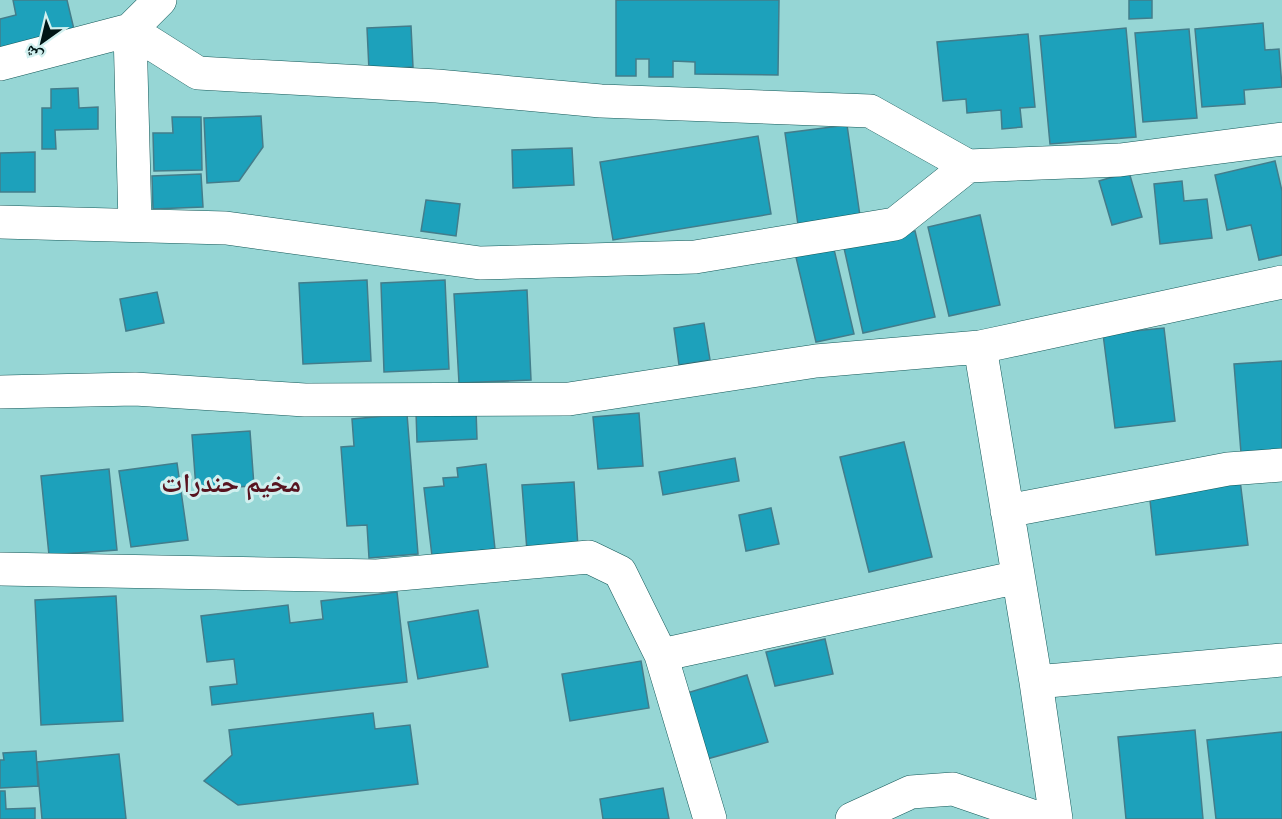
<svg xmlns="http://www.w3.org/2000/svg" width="1282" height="819" font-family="'Golos Text','Noto Naskh Arabic',sans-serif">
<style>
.building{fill:#1da1bb;stroke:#437d8b;stroke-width:1.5}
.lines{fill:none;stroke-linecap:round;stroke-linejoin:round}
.minor-casing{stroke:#135858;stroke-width:34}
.minor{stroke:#fff;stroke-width:33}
.labels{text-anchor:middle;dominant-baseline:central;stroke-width:6;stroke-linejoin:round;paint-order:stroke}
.district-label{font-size:27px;font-weight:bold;fill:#58131f;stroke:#d1f0ef}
</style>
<rect width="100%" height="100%" fill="#96d6d5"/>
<path class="building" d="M 13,0 L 67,0 L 77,42 L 0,59 L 0,19 L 16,15 Z
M 616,0 L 779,0 L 778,75 L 695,74 L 695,62 L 673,61 L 673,77 L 649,77 L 649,59 L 636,59 L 636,76 L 616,76 Z
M 1129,0 L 1152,0 L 1152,18 L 1129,19 Z
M 1263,23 L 1265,50 L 1279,49 L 1282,87 L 1244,90 L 1245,104 L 1202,107 L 1195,29 Z
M 411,26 L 413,67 L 369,70 L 367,28 Z
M 1126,28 L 1136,137 L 1050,144 L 1040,36 Z
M 1189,29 L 1197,118 L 1143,122 L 1135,33 Z
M 1028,34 L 1035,107 L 1020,108 L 1022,127 L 1002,129 L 1001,110 L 967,113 L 966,99 L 943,101 L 937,42 Z
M 78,88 L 79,108 L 98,107 L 98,129 L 55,130 L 56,149 L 42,149 L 42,108 L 51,108 L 51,89 Z
M 261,116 L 263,147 L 239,181 L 207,183 L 204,118 Z
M 172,117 L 201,117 L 202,170 L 154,171 L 153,133 L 173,133 Z
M 847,125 L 860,216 L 798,225 L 785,133 Z
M 758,136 L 771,214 L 613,240 L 600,162 Z
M 572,148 L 574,185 L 513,188 L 512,150 Z
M 35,152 L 35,192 L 0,192 L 0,153 Z
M 1275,161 L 1282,191 L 1282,255 L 1259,260 L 1251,225 L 1227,230 L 1215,175 Z
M 1129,172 L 1142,217 L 1112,225 L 1099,181 Z
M 201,174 L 203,207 L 153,209 L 152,176 Z
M 1182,181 L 1184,201 L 1207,199 L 1212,238 L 1160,244 L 1154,184 Z
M 426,200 L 460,204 L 456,236 L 421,231 Z
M 980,215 L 1000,305 L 949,316 L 928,227 Z
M 915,231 L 935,317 L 863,333 L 844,248 Z
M 833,245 L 854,334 L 816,342 L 795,253 Z
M 367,280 L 371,361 L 303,364 L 299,283 Z
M 445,280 L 449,369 L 384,372 L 381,283 Z
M 527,290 L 531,380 L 459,383 L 454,294 Z
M 157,292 L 164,323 L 126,331 L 120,299 Z
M 704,323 L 710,360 L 679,365 L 674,328 Z
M 1164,328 L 1175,421 L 1115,428 L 1103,334 Z
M 1282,361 L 1282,450 L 1241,453 L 1234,364 Z
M 476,409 L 477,439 L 417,442 L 416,411 Z
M 639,413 L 643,466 L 598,469 L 593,417 Z
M 407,414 L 418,554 L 369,558 L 367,525 L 347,526 L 341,447 L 354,446 L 352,419 Z
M 250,431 L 254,486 L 196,489 L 192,435 Z
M 904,442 L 932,557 L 869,572 L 840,457 Z
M 735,458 L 739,481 L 663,495 L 659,472 Z
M 177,463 L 188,540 L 131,547 L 119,471 Z
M 486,464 L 495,549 L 432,556 L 424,488 L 444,486 L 443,478 L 458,477 L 457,468 Z
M 109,469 L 117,550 L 49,555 L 41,476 Z
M 1240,480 L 1248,545 L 1156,555 L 1149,491 Z
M 574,482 L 578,548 L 527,551 L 522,485 Z
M 771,508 L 779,544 L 746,551 L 739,515 Z
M 397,592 L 407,682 L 212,705 L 210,687 L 237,684 L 234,659 L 207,662 L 201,616 L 288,605 L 290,623 L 323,619 L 321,601 Z
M 116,596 L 123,721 L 41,725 L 35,600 Z
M 478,610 L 488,667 L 418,679 L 408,622 Z
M 825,639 L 833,674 L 775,686 L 766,652 Z
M 641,661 L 649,708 L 570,721 L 562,674 Z
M 747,675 L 768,742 L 707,759 L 687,693 Z
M 373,713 L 375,729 L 410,725 L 418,784 L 238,805 L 204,781 L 232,755 L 229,730 Z
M 1195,730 L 1203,819 L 1126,819 L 1118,737 Z
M 1282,732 L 1282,819 L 1216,819 L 1207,740 Z
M 36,751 L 38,786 L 0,788 L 0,760 L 4,760 L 3,753 Z
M 119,754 L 126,819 L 42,819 L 37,762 Z
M 663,788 L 669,819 L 603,819 L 600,799 Z
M 0,791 L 5,791 L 6,809 L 35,808 L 35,819 L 0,819 Z"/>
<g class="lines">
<g class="minor-casing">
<path id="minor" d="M 130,30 L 198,73 L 437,86 L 601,101 L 870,111 L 968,166
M 130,30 L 135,224
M 0,64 L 130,30 L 160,0
M 0,222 L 226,228 L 480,263 L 695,257 L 895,224 L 968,166 L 1120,160 L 1282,139
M 980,347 L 1036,682 L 1056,819
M 0,392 L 135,389 L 305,400 L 569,399 L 816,361 L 980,347 L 1282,282
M 1007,511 L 1228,469 L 1282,465
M 0,569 L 377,576 L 589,557 L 620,572 L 661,655 L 710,819
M 661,655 L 1018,577
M 1036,682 L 1282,660
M 852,819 L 911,792 L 953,789 L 1041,819"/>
</g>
<use href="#minor" class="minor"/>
</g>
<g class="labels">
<g class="district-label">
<text x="231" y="482">مخيم حندرات</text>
</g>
</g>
<g transform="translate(42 42) rotate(214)" stroke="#d1f0ef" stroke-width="4.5" paint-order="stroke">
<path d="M0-4.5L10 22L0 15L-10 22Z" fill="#001515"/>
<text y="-9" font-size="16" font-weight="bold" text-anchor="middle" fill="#001515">ش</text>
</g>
</svg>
